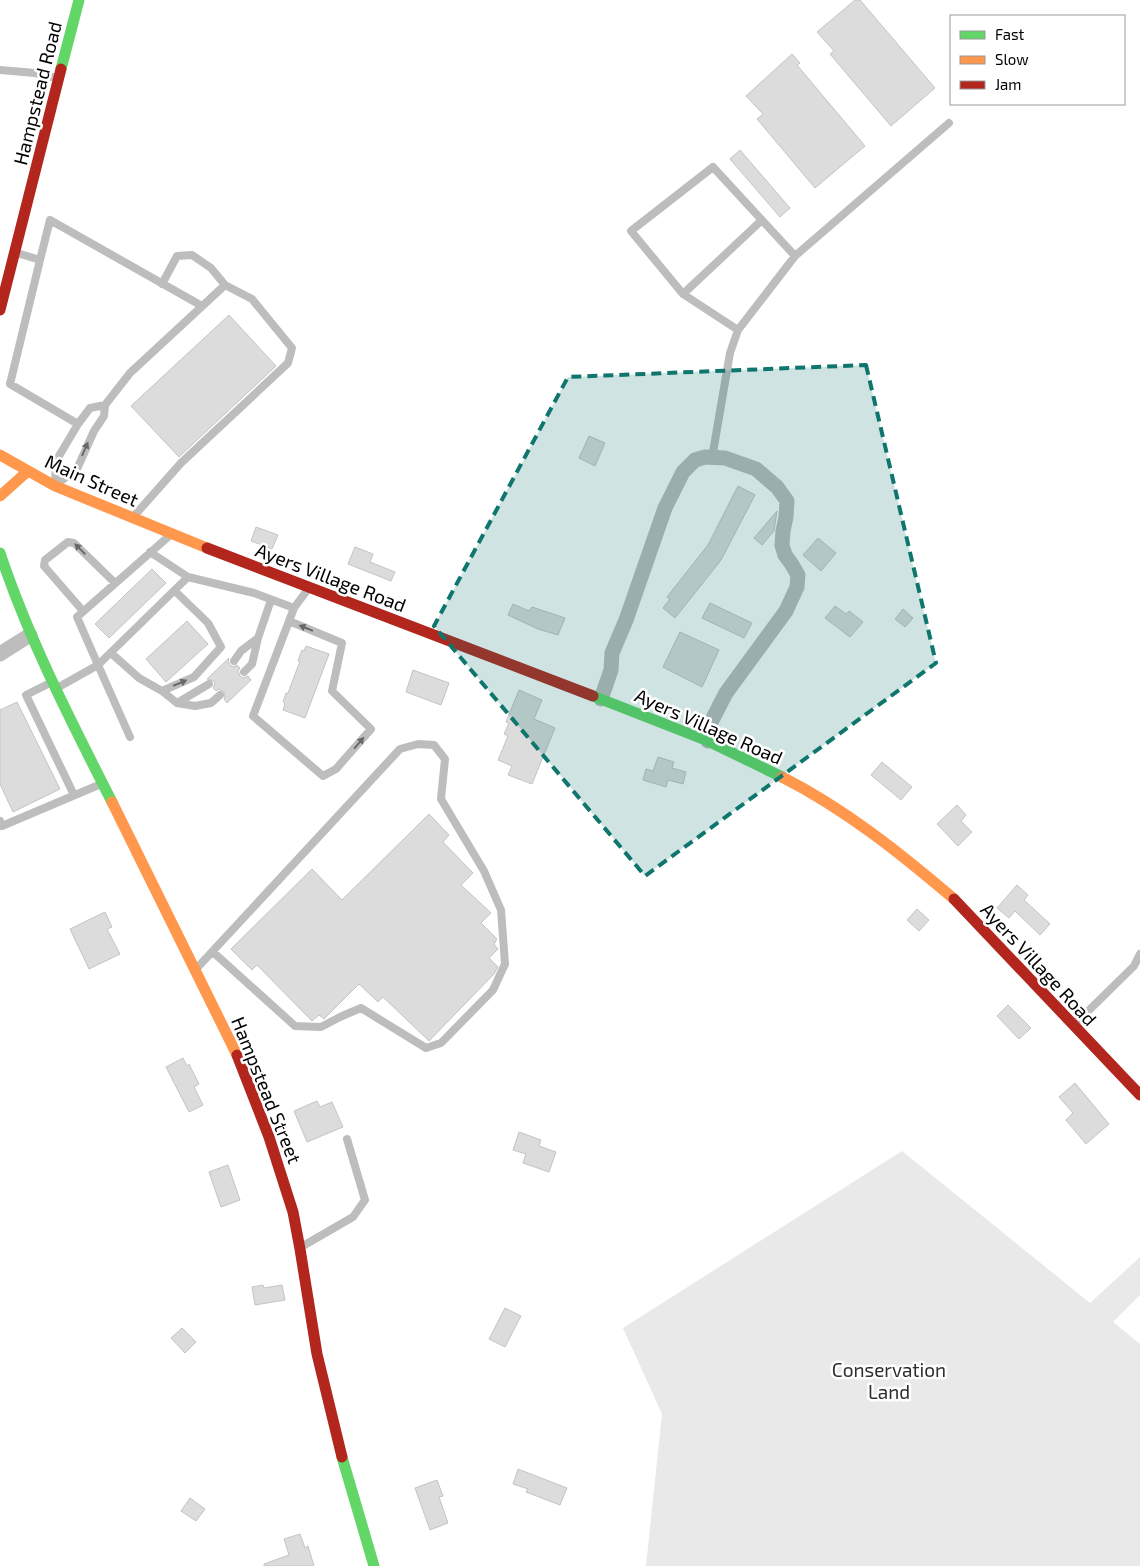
<svg xmlns="http://www.w3.org/2000/svg" width="1140" height="1566" font-family="'Exo 2',sans-serif">
<style>
.green{fill:#e9e9e9}
.building{fill:#dcdcdc;stroke:#c4c4c4}
.lines{fill:none;stroke-linecap:round;stroke-linejoin:round}
.lane{stroke:#bdbdbd;stroke-width:8}
.street{stroke:#bdbdbd;stroke-width:15}
.fast{stroke:#63d668;stroke-width:11}
.slow{stroke:#ff974d;stroke-width:11}
.jam{stroke:#b3261e;stroke-width:11}
.oneway{fill:#686868}
.marked{fill:#0f766e;fill-opacity:0.2;stroke:#0f766e;stroke-width:4;stroke-dasharray:10 6;stroke-linejoin:round}
.labels{text-anchor:middle;dominant-baseline:central;stroke-width:5;stroke-linejoin:round;paint-order:stroke}
.street-label{font-size:19px;fill:#000;stroke:#fff}
.park-label{font-size:19px;fill:#2e2e2e;stroke:#fff}
</style>
<rect width="100%" height="100%" fill="#fff"/>
<path class="green" d="M 902,1151 L 1090,1303 L 1140,1257 L 1140,1295 L 1113,1322 L 1140,1344 L 1140,1566 L 646,1566 L 662,1414 L 623,1328 Z"/>
<path class="building" d="M 855,0 L 860,0 L 935,88 L 891,126 L 830,54 L 834,51 L 817,32 Z
M 792,54 L 800,63 L 797,65 L 865,146 L 815,188 L 757,119 L 763,114 L 746,96 Z
M 740,150 L 790,208 L 780,217 L 730,159 Z
M 229,315 L 276,366 L 179,457 L 131,406 Z
M 589,436 L 605,443 L 595,466 L 579,458 Z
M 738,486 L 755,495 L 721,560 L 675,618 L 663,608 L 670,599 L 667,597 L 708,545 Z
M 777,511 L 774,531 L 762,545 L 754,538 Z
M 256,527 L 278,535 L 272,549 L 251,541 Z
M 818,538 L 836,553 L 821,571 L 803,555 Z
M 355,547 L 373,554 L 370,562 L 395,572 L 391,581 L 348,564 Z
M 152,569 L 166,583 L 109,638 L 95,624 Z
M 710,603 L 752,623 L 744,638 L 702,618 Z
M 513,604 L 529,611 L 532,607 L 565,618 L 558,635 L 538,629 L 508,615 Z
M 835,606 L 846,614 L 849,611 L 863,622 L 850,637 L 825,618 Z
M 903,609 L 913,618 L 905,627 L 895,619 Z
M 187,621 L 208,644 L 166,682 L 146,659 Z
M 680,632 L 719,650 L 702,687 L 663,667 Z
M 306,646 L 329,654 L 305,718 L 283,710 L 285,704 L 283,702 L 286,693 L 288,693 L 300,661 L 298,661 L 302,650 L 304,651 Z
M 229,658 L 228,661 L 230,665 L 234,667 L 237,665 L 240,668 L 238,671 L 240,676 L 243,678 L 248,676 L 251,680 L 227,703 L 224,699 L 225,696 L 224,692 L 219,689 L 216,691 L 213,688 L 215,684 L 214,681 L 207,679 Z
M 413,670 L 449,683 L 441,705 L 406,692 Z
M 519,690 L 542,700 L 534,719 L 555,728 L 532,784 L 508,775 L 512,766 L 498,760 L 508,736 L 504,734 L 509,723 L 506,722 Z
M 17,702 L 60,789 L 13,812 L 0,784 L 0,710 Z
M 658,757 L 674,762 L 672,768 L 686,772 L 683,784 L 668,780 L 666,787 L 643,780 L 646,769 L 653,771 Z
M 882,762 L 912,787 L 901,800 L 871,775 Z
M 957,805 L 966,815 L 961,821 L 972,832 L 958,846 L 937,824 Z
M 429,814 L 449,835 L 443,842 L 473,873 L 461,885 L 491,913 L 481,923 L 497,939 L 494,944 L 498,949 L 489,958 L 498,967 L 494,974 L 429,1041 L 383,997 L 378,1002 L 359,984 L 324,1019 L 319,1015 L 312,1021 L 257,965 L 252,970 L 231,949 L 312,869 L 342,900 Z
M 1017,885 L 1028,895 L 1024,900 L 1050,924 L 1040,935 L 1015,911 L 1009,918 L 997,908 Z
M 917,909 L 929,920 L 919,931 L 907,920 Z
M 105,912 L 112,927 L 107,929 L 120,954 L 89,969 L 70,929 Z
M 1008,1005 L 1031,1028 L 1019,1039 L 997,1016 Z
M 183,1058 L 187,1066 L 189,1064 L 199,1084 L 194,1087 L 203,1105 L 189,1112 L 166,1067 Z
M 1075,1083 L 1109,1124 L 1086,1144 L 1066,1120 L 1073,1113 L 1059,1097 Z
M 317,1101 L 320,1107 L 332,1102 L 343,1127 L 307,1142 L 294,1111 Z
M 519,1132 L 541,1140 L 539,1146 L 556,1152 L 549,1172 L 523,1163 L 526,1154 L 513,1150 Z
M 228,1165 L 240,1200 L 221,1207 L 209,1172 Z
M 263,1285 L 264,1288 L 282,1285 L 285,1300 L 255,1305 L 252,1287 Z
M 505,1308 L 521,1316 L 505,1347 L 489,1339 Z
M 182,1328 L 196,1342 L 185,1353 L 171,1338 Z
M 518,1469 L 567,1488 L 560,1505 L 526,1492 L 528,1489 L 513,1484 Z
M 437,1480 L 443,1496 L 439,1497 L 448,1523 L 430,1530 L 415,1488 Z
M 190,1498 L 205,1509 L 196,1521 L 181,1511 Z
M 300,1534 L 305,1548 L 308,1546 L 314,1566 L 264,1566 L 264,1564 L 289,1555 L 284,1539 Z"/>
<g class="lines">
<path class="lane" d="M 0,70 L 35,73 L 57,78
M 17,253 L 40,260 L 10,384 L 78,424
M 40,260 L 50,220 L 202,306
M 162,284 L 177,256 L 192,255 L 211,268 L 225,285
M 683,294 L 762,220
M 738,330 L 683,294 L 631,231 L 713,167 L 795,256
M 712,458 L 730,353 L 738,330 L 795,256 L 949,123
M 55,483 L 56,461 L 78,424 L 90,408 L 105,405
M 58,483 L 77,469 L 94,431 L 104,416 L 105,405 L 130,373 L 225,285 L 252,299 L 292,348 L 288,363 L 181,463 L 134,516
M 188,577 L 254,593 L 294,608 L 308,589
M 83,611 L 44,566 L 45,560 L 68,542 L 74,543 L 115,583
M 289,621 L 342,643 L 332,691 L 371,729 L 336,769 L 323,776 L 253,716 L 294,608
M 111,653 L 139,678 L 162,691 L 194,677 L 221,647 L 208,623 L 175,591
M 234,661 L 241,651 L 258,638
M 244,672 L 252,664 L 258,638 L 271,600
M 50,683 L 26,695 L 74,795
M 57,688 L 98,665 L 77,617 L 168,537
M 162,691 L 177,703 L 195,706 L 211,703 L 220,695
M 177,703 L 209,684
M 130,737 L 98,665 L 188,577 L 150,552
M 0,821 L 2,826 L 101,784
M 197,968 L 400,749 L 418,744 L 434,745 L 445,759 L 441,799 L 484,871 L 501,910 L 505,964 L 493,990 L 441,1043 L 426,1048 L 361,1008 L 340,1017 L 321,1027 L 295,1026 L 213,952
M 1074,1025 L 1134,966 L 1140,954
M 301,1247 L 353,1217 L 365,1200 L 347,1139"/>
<path class="street" d="M 0,654 L 30,635
M 601,699 L 611,670 L 612,653 L 626,620 L 665,508 L 683,472 L 695,460 L 705,457 L 725,458 L 756,469 L 777,487 L 787,501 L 786,517 L 783,531 L 782,545 L 785,555 L 791,563 L 798,575 L 797,587 L 786,611 L 726,693 L 710,724 L 708,741"/>
<path class="fast" d="M 61,69 L 79,0
M 0,553 C 29,640 71,721 112,802
M 593,696 L 708,741 L 782,777
M 342,1457 L 374,1566"/>
<path class="slow" d="M 0,455 L 55,486 L 207,548
M 0,496 L 28,471
M 782,777 C 845,809 900,853 954,899
M 112,802 L 237,1055"/>
<path class="jam" d="M 0,310 L 61,69
M 207,548 L 593,696
M 954,899 L 1140,1095
M 237,1055 L 269,1137 L 293,1212 L 300,1249 L 317,1354 L 342,1457"/>
</g>
<defs><path id="oneway-solid" d="M-6-.8H1V-3.2L6.5 0L1 3.2V.8H-6Z" transform="scale(1.25)"/></defs>
<g class="oneway">
<use href="#oneway-solid" transform="translate(85 449) rotate(-66)"/>
<use href="#oneway-solid" transform="translate(80 549) rotate(-135)"/>
<use href="#oneway-solid" transform="translate(306 628) rotate(-158)"/>
<use href="#oneway-solid" transform="translate(180 683) rotate(-23)"/>
<use href="#oneway-solid" transform="translate(359 743) rotate(-49)"/>
</g>
<path class="marked" d="M 866,365 L 936,663 L 645,876 L 434,626 L 568,377 Z"/>
<g class="labels">
<g class="street-label">
<text transform="translate(37 93) rotate(-76)">Hampstead Road</text>
<text transform="translate(92 480) rotate(24)">Main Street</text>
<text transform="translate(331 577) rotate(21)">Ayers Village Road</text>
<text transform="translate(709 726) rotate(24)">Ayers Village Road</text>
<text transform="translate(1039 964) rotate(47)">Ayers Village Road</text>
<text transform="translate(267 1090) rotate(68)">Hampstead Street</text>
</g>
<g class="park-label">
<text x="889" y="1369">Conservation<tspan x="889" dy="22">Land</tspan></text>
</g>
</g>
<rect x="950" y="15" width="175" height="90" fill="#ffffff" stroke="#999999"/>
<rect x="960" y="31" width="25" height="8" fill="#63d668" stroke="#999999"/>
<text x="995" y="40" font-size="15" fill="#000000">Fast</text>
<rect x="960" y="56" width="25" height="8" fill="#ff974d" stroke="#999999"/>
<text x="995" y="65" font-size="15" fill="#000000">Slow</text>
<rect x="960" y="81" width="25" height="8" fill="#b3261e" stroke="#999999"/>
<text x="995" y="90" font-size="15" fill="#000000">Jam</text>
</svg>
